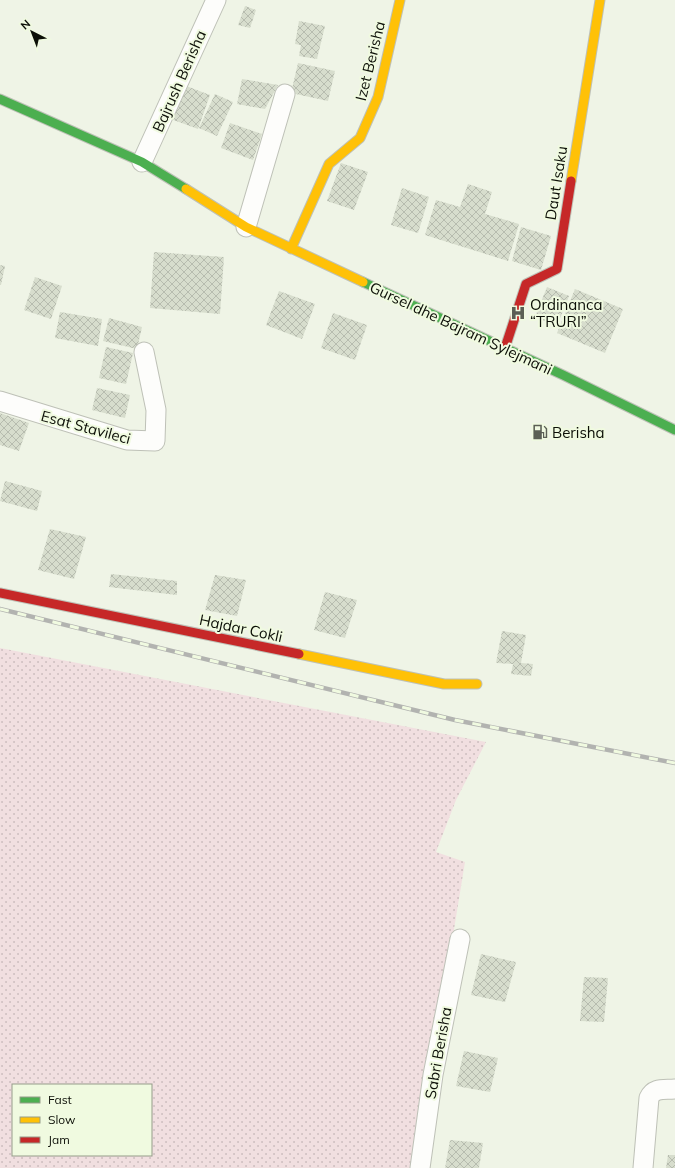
<svg xmlns="http://www.w3.org/2000/svg" width="675" height="1168" font-family="Mulish,sans-serif">
<style>
.grass{fill:url(#grass-dots);fill-rule:evenodd}
.building{fill:url(#building-cross-hatch)}
.lines{fill:none;stroke-linecap:round;stroke-linejoin:round}
.street-casing{stroke:#bec1b7;stroke-width:21}
.fast-casing{stroke:#bec1b7;stroke-width:11}
.slow-casing{stroke:#bec1b7;stroke-width:11}
.jam-casing{stroke:#bec1b7;stroke-width:11}
.street{stroke:#fdfdfb;stroke-width:19}
.fast{stroke:#4caf50;stroke-width:9}
.slow{stroke:#ffc107;stroke-width:9}
.jam{stroke:#c62828;stroke-width:9}
.rail-casing{stroke:#b2b3b0;stroke-width:4.5}
.rail{stroke:#f0fae0;stroke-width:3;stroke-dasharray:9;stroke-linecap:butt}
.labels{text-anchor:middle;dominant-baseline:central;stroke-width:4;stroke-linejoin:round;paint-order:stroke}
.street-label{font-size:15px;fill:#0c0f07;stroke:#f0fae0}
.poi-label{font-size:15px;fill:#0c0f07;stroke:#f0fae0;text-anchor:start}
</style>
<defs>
<pattern id="grass-dots" width="8" height="8" patternUnits="userSpaceOnUse"><rect width="8" height="8" fill="#f1dfe0"/><path d="M2 2h.1M6 6h.1" fill="none" stroke="#cdbebf" stroke-width="1.8" stroke-linecap="round"/></pattern>
<pattern id="building-cross-hatch" width="8" height="8" patternUnits="userSpaceOnUse"><rect width="8" height="8" fill="#d7ddcd"/><path d="M0 0l8 8M0 8l8-8" fill="none" stroke="#b7bcaf"/></pattern>
</defs>
<rect width="100%" height="100%" fill="#eff4e6"/>
<path class="grass" d="M 0,648 L 486,742 L 456,800 L 436,852 L 465,862 L 415,1168 L 0,1168 ZM 13,1085 L 151,1085 L 151,1155 L 13,1155 Z"/>
<path class="building" d="M 245,6 L 256,10 L 250,28 L 238,25 Z
M 299,21 L 325,26 L 317,59 L 299,56 L 301,45 L 295,44 Z
M 298,63 L 335,71 L 328,101 L 291,93 Z
M 242,79 L 278,85 L 265,109 L 237,104 Z
M 181,84 L 210,95 L 198,129 L 168,118 Z
M 215,94 L 233,102 L 217,136 L 199,128 Z
M 230,123 L 262,134 L 253,160 L 221,148 Z
M 341,163 L 368,172 L 354,210 L 327,201 Z
M 468,184 L 492,192 L 485,214 L 519,224 L 508,261 L 425,235 L 436,200 L 460,207 Z
M 402,188 L 429,197 L 418,233 L 391,225 Z
M 521,227 L 551,236 L 541,270 L 512,261 Z
M 154,252 L 224,257 L 220,314 L 150,308 Z
M 0,265 L 5,266 L 1,285 L 0,285 Z
M 35,277 L 62,286 L 51,319 L 24,310 Z
M 547,287 L 569,296 L 557,326 L 535,317 Z
M 575,289 L 623,309 L 605,353 L 557,333 Z
M 279,291 L 315,304 L 302,339 L 266,325 Z
M 60,312 L 102,319 L 98,346 L 55,338 Z
M 333,313 L 367,325 L 355,360 L 321,348 Z
M 109,318 L 142,327 L 137,349 L 103,341 Z
M 106,347 L 133,353 L 126,384 L 99,378 Z
M 97,388 L 130,395 L 125,418 L 92,410 Z
M 0,413 L 29,423 L 19,451 L 0,445 Z
M 5,481 L 42,491 L 37,511 L 0,501 Z
M 50,529 L 86,537 L 74,579 L 38,570 Z
M 111,574 L 177,581 L 177,595 L 109,587 Z
M 215,575 L 246,580 L 237,616 L 205,610 Z
M 325,592 L 357,600 L 345,638 L 314,630 Z
M 502,631 L 526,635 L 521,663 L 533,664 L 531,676 L 511,674 L 513,664 L 496,663 Z
M 481,954 L 516,962 L 505,1002 L 471,995 Z
M 584,977 L 608,978 L 604,1022 L 580,1021 Z
M 464,1051 L 498,1058 L 490,1092 L 456,1086 Z
M 450,1140 L 483,1143 L 479,1168 L 445,1168 Z
M 668,1155 L 675,1155 L 675,1168 L 666,1168 Z"/>
<g class="lines">
<g class="street-casing">
<path id="street" d="M 142,162 L 216,0
M 246,227 L 285,94
M 0,401 L 127,440 L 155,441 L 156,410 L 144,352
M 420,1168 L 433,1075 L 460,939
M 643,1168 L 649,1098 C 654,1087 664,1090 675,1089"/>
</g>
<g class="fast-casing">
<path id="fast" d="M 0,99 L 142,162 L 186,189
M 363,282 L 563,375 L 675,430"/>
</g>
<g class="slow-casing">
<path id="slow" d="M 571,181 L 600,0
M 186,189 L 246,227 L 363,282
M 291,249 L 329,164 L 360,138 L 378,97 L 400,0
M 299,654 L 444,684 L 477,684"/>
</g>
<g class="jam-casing">
<path id="jam" d="M 505,348 L 526,284 L 557,269 L 571,181
M 0,593 L 299,654"/>
</g>
<use href="#street" class="street"/>
<use href="#fast" class="fast"/>
<use href="#slow" class="slow"/>
<use href="#jam" class="jam"/>
<g class="rail-casing">
<path id="rail" d="M 0,609 L 455,720 L 675,763"/>
</g>
<use href="#rail" class="rail"/>
</g>
<defs>
<g id="hospital-bare" transform="scale(1.2)"><path d="M-5-5h3v3.5h4V-5h3V5h-3V1.5h-4V5h-3Z" fill="#5b5f55" stroke="#f0fae0" stroke-width="2.5" paint-order="stroke"/></g>
<g id="fuel-bare" transform="scale(1.2)"><path d="M-5.5-6h7V0h2V4h1.3V-2.5L3-4.5l.8-.8L6-3V5H2.5V1h-1V6h-7ZM-4.2-4.7v3.2H.2V-4.7Z" fill="#5b5f55" stroke="#f0fae0" stroke-width="2.5" paint-order="stroke"/></g>
</defs>
<g fill-rule="evenodd">
<use href="#hospital-bare" x="518" y="313"/>
<use href="#fuel-bare" x="540" y="432"/>
</g>
<g class="labels">
<g class="street-label">
<text transform="translate(370 61) rotate(-76)">Izet Berisha</text>
<text transform="translate(179 81) rotate(-66)">Bajrush Berisha</text>
<text transform="translate(556 183) rotate(-81)">Daut Isaku</text>
<text transform="translate(461 328) rotate(25)">Gursel dhe Bajram Sylejmani</text>
<text transform="translate(86 427) rotate(15)">Esat Stavileci</text>
<text transform="translate(241 628) rotate(12)">Hajdar Cokli</text>
<text transform="translate(438 1053) rotate(-80)">Sabri Berisha</text>
</g>
<g class="poi-label">
<text x="530" y="304">Ordinanca<tspan x="530" dy="17">“TRURI”</tspan></text>
<text x="552" y="432">Berisha</text>
</g>
</g>
<rect x="12" y="1084" width="140" height="72" fill="#f0fae0" stroke="#959c89"/>
<rect x="20" y="1097" width="20" height="6" fill="#4caf50" stroke="#959c89"/>
<text x="48" y="1104" font-size="12" fill="#0c0f07">Fast</text>
<rect x="20" y="1117" width="20" height="6" fill="#ffc107" stroke="#959c89"/>
<text x="48" y="1124" font-size="12" fill="#0c0f07">Slow</text>
<rect x="20" y="1137" width="20" height="6" fill="#c62828" stroke="#959c89"/>
<text x="48" y="1144" font-size="12" fill="#0c0f07">Jam</text>
<g transform="translate(32 32) rotate(318)" stroke="#f0fae0" stroke-width="3" paint-order="stroke">
<path d="M0-3L7 15L0 10L-7 15Z" fill="#0c0f07"/>
<text y="-6" font-size="11" font-weight="bold" text-anchor="middle" fill="#0c0f07">N</text>
</g>
</svg>
